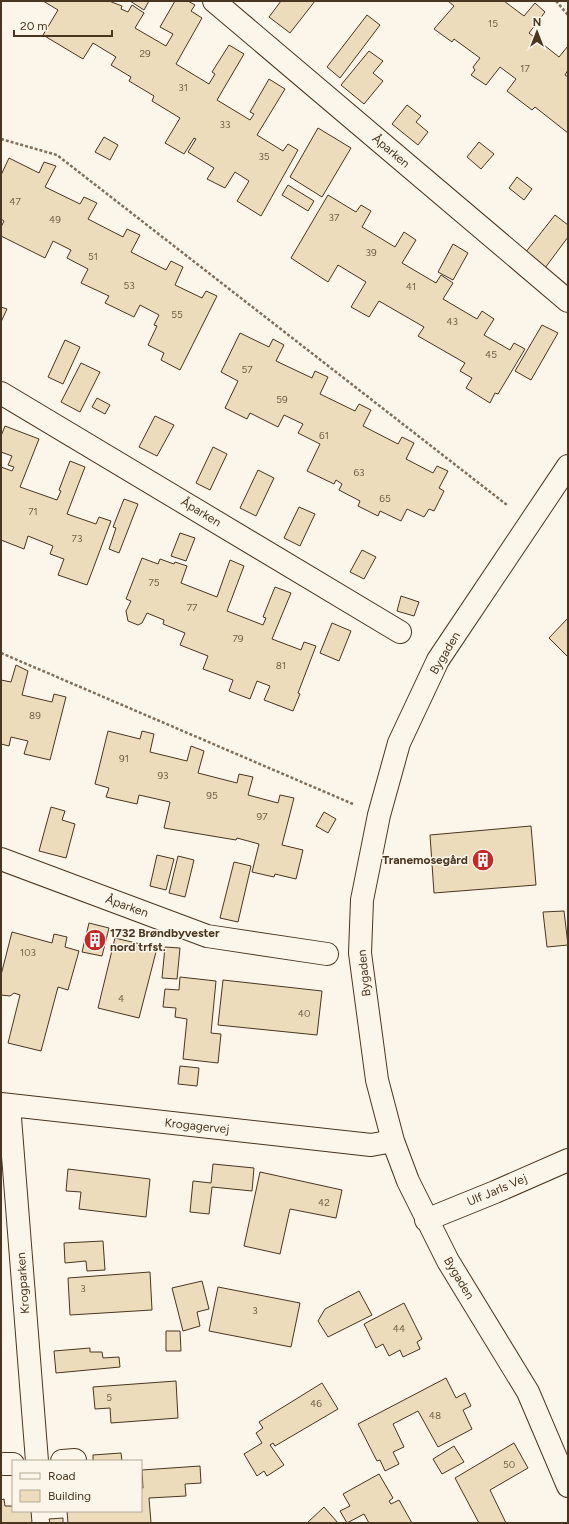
<svg xmlns="http://www.w3.org/2000/svg" width="569" height="1524" font-family="Figtree,sans-serif">
<style>
.building{fill:#ecdcbc;stroke:#4a3520}
.lines{fill:none;stroke-linecap:round;stroke-linejoin:round}
.minor-casing{stroke:#4a3520;stroke-width:24}
.path{stroke:#7f6f5c;stroke-width:2.5;stroke-dasharray:3 2;stroke-linecap:butt}
.minor{stroke:#fbf6e9;stroke-width:22}
.labels{text-anchor:middle;dominant-baseline:central;stroke-width:3;stroke-linejoin:round;paint-order:stroke}
.number-label{font-size:10px;fill:#725f47}
.street-label{font-size:12px;fill:#4a3520;stroke:#fbf6e9}
.poi-label{font-size:12px;font-weight:bold;fill:#4a3520;stroke:#fbf6e9;text-anchor:end}
</style>
<rect width="100%" height="100%" fill="#fbf6e9"/>
<path class="building" d="M 43,1 L 109,1 L 122,6 L 121,9 L 128,12 L 132,5 L 144,13 L 135,28 L 166,46 L 173,34 L 160,27 L 175,1 L 188,1 L 195,5 L 191,11 L 202,18 L 176,64 L 209,84 L 215,74 L 212,72 L 229,45 L 244,54 L 217,100 L 250,120 L 254,114 L 250,112 L 269,79 L 285,89 L 257,135 L 283,151 L 288,144 L 298,150 L 261,216 L 237,201 L 249,181 L 235,172 L 225,188 L 207,179 L 214,168 L 188,152 L 196,139 L 194,138 L 184,154 L 165,143 L 180,118 L 152,101 L 154,96 L 129,81 L 131,77 L 111,65 L 116,57 L 93,43 L 83,59 L 43,35 L 58,10 Z
M 130,1 L 149,1 L 144,10 Z
M 281,1 L 315,1 L 290,33 L 269,17 Z
M 448,1 L 504,1 L 524,16 L 535,3 L 545,12 L 529,33 L 559,57 L 568,46 L 568,70 L 565,75 L 568,77 L 568,133 L 535,107 L 532,110 L 507,91 L 516,79 L 500,67 L 486,85 L 471,75 L 475,70 L 473,67 L 480,58 L 454,39 L 452,42 L 434,29 L 454,6 Z
M 367,15 L 380,25 L 340,78 L 327,67 Z
M 369,51 L 383,61 L 373,73 L 383,81 L 364,104 L 341,85 Z
M 407,105 L 421,116 L 416,122 L 428,132 L 418,145 L 392,124 Z
M 318,128 L 351,148 L 322,197 L 290,177 Z
M 104,137 L 118,145 L 110,160 L 95,152 Z
M 479,142 L 494,154 L 481,169 L 467,157 Z
M 9,158 L 39,173 L 44,162 L 56,166 L 45,187 L 80,204 L 84,197 L 97,203 L 88,219 L 123,237 L 127,229 L 140,235 L 131,252 L 166,270 L 171,261 L 183,267 L 175,285 L 202,298 L 206,291 L 217,296 L 180,370 L 161,360 L 164,353 L 148,345 L 157,326 L 154,325 L 159,315 L 140,305 L 134,317 L 105,303 L 109,296 L 81,283 L 88,269 L 67,258 L 71,250 L 53,241 L 45,258 L 1,236 L 1,227 L 4,221 L 1,219 L 1,175 Z
M 517,177 L 532,189 L 524,200 L 509,188 Z
M 288,185 L 314,201 L 308,211 L 282,195 Z
M 328,195 L 356,212 L 361,205 L 371,211 L 362,227 L 395,247 L 404,232 L 416,240 L 402,263 L 436,283 L 441,275 L 453,283 L 443,299 L 477,319 L 482,311 L 494,319 L 484,335 L 510,350 L 514,343 L 525,349 L 498,394 L 495,393 L 490,403 L 466,388 L 472,378 L 460,371 L 465,363 L 418,336 L 424,327 L 379,301 L 369,317 L 351,307 L 366,282 L 338,265 L 328,282 L 291,258 Z
M 555,215 L 568,225 L 568,237 L 545,268 L 525,253 Z
M 453,244 L 468,253 L 453,280 L 438,272 Z
M 1,307 L 7,309 L 1,322 Z
M 542,325 L 558,333 L 531,380 L 515,371 Z
M 240,333 L 269,347 L 273,339 L 284,345 L 276,361 L 312,378 L 315,371 L 328,377 L 320,394 L 355,411 L 359,404 L 371,410 L 363,426 L 398,444 L 402,437 L 414,443 L 406,459 L 433,473 L 437,466 L 448,471 L 439,488 L 444,491 L 434,511 L 429,509 L 424,517 L 407,509 L 401,521 L 380,511 L 378,516 L 358,506 L 360,501 L 339,490 L 342,484 L 336,480 L 334,484 L 307,471 L 320,444 L 298,433 L 303,424 L 284,415 L 278,427 L 250,413 L 247,419 L 225,408 L 238,381 L 221,372 Z
M 65,340 L 80,347 L 63,384 L 48,377 Z
M 81,363 L 100,372 L 80,412 L 61,402 Z
M 97,398 L 110,405 L 105,414 L 92,407 Z
M 155,416 L 174,425 L 157,456 L 139,447 Z
M 5,426 L 39,439 L 20,487 L 57,500 L 61,491 L 59,490 L 70,461 L 85,467 L 67,514 L 96,524 L 99,517 L 111,521 L 87,585 L 58,575 L 64,559 L 50,554 L 53,546 L 28,536 L 24,549 L 1,540 L 1,467 L 12,471 L 14,467 L 8,465 L 12,456 L 1,452 L 1,436 Z
M 213,447 L 227,454 L 210,490 L 196,483 Z
M 258,470 L 274,478 L 256,516 L 240,508 Z
M 124,499 L 138,504 L 119,553 L 109,549 L 116,528 L 113,527 Z
M 299,507 L 315,514 L 300,546 L 284,538 Z
M 180,533 L 195,538 L 186,561 L 171,556 Z
M 362,550 L 376,557 L 364,579 L 350,572 Z
M 142,558 L 158,564 L 160,559 L 174,564 L 175,562 L 187,566 L 181,583 L 217,597 L 230,560 L 244,566 L 227,611 L 263,625 L 266,618 L 263,617 L 275,587 L 291,593 L 272,639 L 301,650 L 304,642 L 316,646 L 298,693 L 300,694 L 293,711 L 264,700 L 270,686 L 257,681 L 250,699 L 229,691 L 233,680 L 203,669 L 208,656 L 180,645 L 185,633 L 163,624 L 164,620 L 147,613 L 142,623 L 138,625 L 128,621 L 126,611 L 131,601 L 126,599 Z
M 401,596 L 419,602 L 414,616 L 397,611 Z
M 568,618 L 568,657 L 549,638 Z
M 332,623 L 351,631 L 339,661 L 320,653 Z
M 16,665 L 28,671 L 22,695 L 52,702 L 54,694 L 66,697 L 50,760 L 24,754 L 28,741 L 11,737 L 9,746 L 1,744 L 1,680 L 11,682 Z
M 108,731 L 140,739 L 142,731 L 154,734 L 150,752 L 187,761 L 191,746 L 204,751 L 198,773 L 237,783 L 239,774 L 253,777 L 248,795 L 278,803 L 280,795 L 294,798 L 282,845 L 303,850 L 296,879 L 275,874 L 274,877 L 252,872 L 259,844 L 237,838 L 236,840 L 164,828 L 170,802 L 139,795 L 137,804 L 106,797 L 109,788 L 95,784 Z
M 51,807 L 65,811 L 62,820 L 75,824 L 66,858 L 39,851 Z
M 324,812 L 336,819 L 328,833 L 316,826 Z
M 531,826 L 536,885 L 434,893 L 430,835 Z
M 157,855 L 174,859 L 166,890 L 150,886 Z
M 178,856 L 194,860 L 185,897 L 169,893 Z
M 234,862 L 251,866 L 238,922 L 220,918 Z
M 564,911 L 568,945 L 547,947 L 543,912 Z
M 89,923 L 109,928 L 102,956 L 82,952 Z
M 12,932 L 52,943 L 54,934 L 67,937 L 65,947 L 79,951 L 68,990 L 58,987 L 41,1051 L 8,1043 L 20,995 L 14,993 L 10,996 L 1,995 L 1,975 Z
M 115,938 L 157,948 L 139,1018 L 98,1008 Z
M 165,947 L 180,948 L 177,979 L 162,978 Z
M 180,977 L 216,981 L 211,1033 L 221,1034 L 218,1063 L 183,1059 L 187,1019 L 175,1017 L 176,1008 L 163,1007 L 165,989 L 179,990 Z
M 223,980 L 322,991 L 317,1035 L 218,1025 Z
M 180,1066 L 199,1068 L 197,1086 L 178,1084 Z
M 213,1164 L 254,1168 L 252,1191 L 212,1187 L 209,1214 L 190,1212 L 193,1181 L 211,1183 Z
M 68,1169 L 150,1179 L 146,1217 L 79,1209 L 81,1192 L 66,1191 Z
M 260,1172 L 342,1190 L 336,1218 L 290,1209 L 280,1254 L 244,1246 Z
M 103,1241 L 105,1270 L 87,1271 L 86,1261 L 65,1263 L 64,1243 Z
M 150,1272 L 152,1310 L 70,1315 L 68,1278 Z
M 202,1281 L 209,1309 L 197,1312 L 200,1326 L 183,1331 L 172,1288 Z
M 218,1287 L 300,1303 L 291,1347 L 209,1331 Z
M 359,1291 L 372,1315 L 328,1337 L 318,1321 L 325,1309 Z
M 404,1303 L 422,1339 L 417,1342 L 420,1349 L 403,1357 L 400,1350 L 389,1356 L 383,1344 L 376,1348 L 364,1324 Z
M 166,1331 L 180,1331 L 181,1351 L 166,1351 Z
M 90,1348 L 90,1352 L 102,1352 L 103,1358 L 119,1357 L 120,1367 L 56,1373 L 54,1351 Z
M 446,1378 L 456,1398 L 465,1393 L 471,1406 L 463,1410 L 472,1429 L 438,1447 L 418,1411 L 393,1424 L 404,1447 L 393,1452 L 399,1464 L 385,1471 L 380,1460 L 377,1461 L 358,1424 Z
M 176,1381 L 178,1418 L 111,1423 L 110,1408 L 95,1409 L 93,1387 Z
M 322,1383 L 338,1409 L 275,1446 L 273,1443 L 270,1445 L 284,1465 L 267,1476 L 264,1471 L 257,1476 L 244,1454 L 262,1443 L 256,1433 L 263,1428 L 259,1422 Z
M 514,1443 L 528,1468 L 490,1490 L 506,1523 L 479,1523 L 455,1478 Z
M 454,1446 L 464,1462 L 442,1474 L 433,1459 Z
M 121,1453 L 122,1461 L 93,1461 L 93,1455 Z
M 200,1466 L 201,1483 L 185,1484 L 186,1496 L 149,1498 L 151,1523 L 68,1523 L 67,1511 L 141,1511 L 141,1488 L 143,1488 L 142,1470 Z
M 379,1474 L 393,1498 L 389,1501 L 391,1504 L 399,1500 L 412,1523 L 369,1523 L 364,1514 L 347,1523 L 340,1511 L 350,1506 L 343,1494 Z
M 4,1499 L 5,1506 L 13,1506 L 13,1511 L 31,1511 L 32,1523 L 1,1523 L 1,1500 Z
M 324,1507 L 338,1523 L 307,1523 Z
M 63,1518 L 63,1523 L 50,1523 L 49,1519 Z"/>
<g class="lines">
<g class="minor-casing">
<path id="minor" d="M 214,1 L 568,301
M 1,393 L 400,632
M 568,466 L 438,660 L 399,743 L 379,815 L 362,900 L 360,953 L 377,1080 L 393,1141 L 408,1181 L 448,1261 L 528,1392 L 568,1486
M 1,859 L 207,936 L 327,954
M 1,1104 L 371,1145 L 393,1141
M 9,1105 L 37,1461
M 426,1220 L 495,1192 L 568,1160
M 62,1461 L 75,1460
M 4,1464 L 13,1464"/>
</g>
<path class="path" d="M 556,1 L 568,15
M 1,139 L 57,155 L 507,505
M 1,653 L 353,804"/>
<use href="#minor" class="minor"/>
</g>
<defs>
<g id="building-disc" transform="scale(1.15)"><circle r="9.5" fill="#c62828" stroke="#fbf6e9"/><path d="M-4-6H4V6H1V3H-1V6H-4ZM-2.5-4.3h1.7v1.8h-1.7ZM.8-4.3h1.7v1.8H.8ZM-2.5-1h1.7V.8h-1.7ZM.8-1h1.7V.8H.8Z" fill="#fff"/></g>
</defs>
<g fill-rule="evenodd">
<use href="#building-disc" x="483" y="860"/>
<use href="#building-disc" x="95" y="940"/>
</g>
<g class="labels">
<g class="number-label">
<text x="493" y="23">15</text>
<text x="145" y="53">29</text>
<text x="525" y="68">17</text>
<text x="183" y="87">31</text>
<text x="225" y="124">33</text>
<text x="264" y="156">35</text>
<text x="15" y="201">47</text>
<text x="334" y="217">37</text>
<text x="55" y="219">49</text>
<text x="371" y="252">39</text>
<text x="93" y="256">51</text>
<text x="129" y="285">53</text>
<text x="411" y="286">41</text>
<text x="177" y="314">55</text>
<text x="452" y="321">43</text>
<text x="491" y="354">45</text>
<text x="247" y="369">57</text>
<text x="282" y="399">59</text>
<text x="324" y="435">61</text>
<text x="359" y="472">63</text>
<text x="385" y="498">65</text>
<text x="33" y="511">71</text>
<text x="77" y="538">73</text>
<text x="154" y="582">75</text>
<text x="192" y="607">77</text>
<text x="238" y="638">79</text>
<text x="281" y="665">81</text>
<text x="35" y="715">89</text>
<text x="124" y="758">91</text>
<text x="163" y="775">93</text>
<text x="212" y="795">95</text>
<text x="262" y="816">97</text>
<text x="28" y="952">103</text>
<text x="121" y="998">4</text>
<text x="304" y="1013">40</text>
<text x="324" y="1202">42</text>
<text x="83" y="1288">3</text>
<text x="255" y="1310">3</text>
<text x="399" y="1328">44</text>
<text x="109" y="1397">5</text>
<text x="316" y="1403">46</text>
<text x="435" y="1415">48</text>
<text x="509" y="1464">50</text>
</g>
<g class="street-label">
<text transform="translate(391 151) rotate(40)">Åparken</text>
<text transform="translate(201 512) rotate(31)">Åparken</text>
<text transform="translate(445 653) rotate(-59)">Bygaden</text>
<text transform="translate(127 906) rotate(20)">Åparken</text>
<text transform="translate(364 973) rotate(-96)">Bygaden</text>
<text transform="translate(197 1126) rotate(6)">Krogagervej</text>
<text transform="translate(497 1190) rotate(-23)">Ulf Jarls Vej</text>
<text transform="translate(459 1278) rotate(59)">Bygaden</text>
<text transform="translate(23 1283) rotate(-94)">Krogparken</text>
</g>
<g class="poi-label">
<text x="468" y="860">Tranemosegård</text>
<text x="110" y="933" text-anchor="start">1732 Brøndbyvester<tspan x="110" dy="14">nord trfst.</tspan></text>
</g>
</g>
<rect width="569" height="1524" fill="none" stroke="#4a3520" stroke-width="4"/>
<rect x="12" y="1460" width="130" height="52" fill="#fbf6e9" stroke="#b4a999"/>
<rect x="20" y="1473" width="20" height="6" fill="#fbf6e9" stroke="#b4a999"/>
<text x="48" y="1480" font-size="12" fill="#4a3520">Road</text>
<rect x="20" y="1490" width="20" height="12" fill="#ecdcbc" stroke="#b4a999"/>
<text x="48" y="1500" font-size="12" fill="#4a3520">Building</text>
<g transform="translate(537 32)" stroke="#fbf6e9" stroke-width="3" paint-order="stroke">
<path d="M0-3L7 15L0 10L-7 15Z" fill="#4a3520"/>
<text y="-6" font-size="11" font-weight="bold" text-anchor="middle" fill="#4a3520">N</text>
</g>
<path d="M14 30v6h98v-6" fill="none" stroke="#4a3520" stroke-width="2"/>
<text x="20" y="30" font-size="12" fill="#4a3520" stroke="#fbf6e9" stroke-width="3" paint-order="stroke">20 m</text>
</svg>
